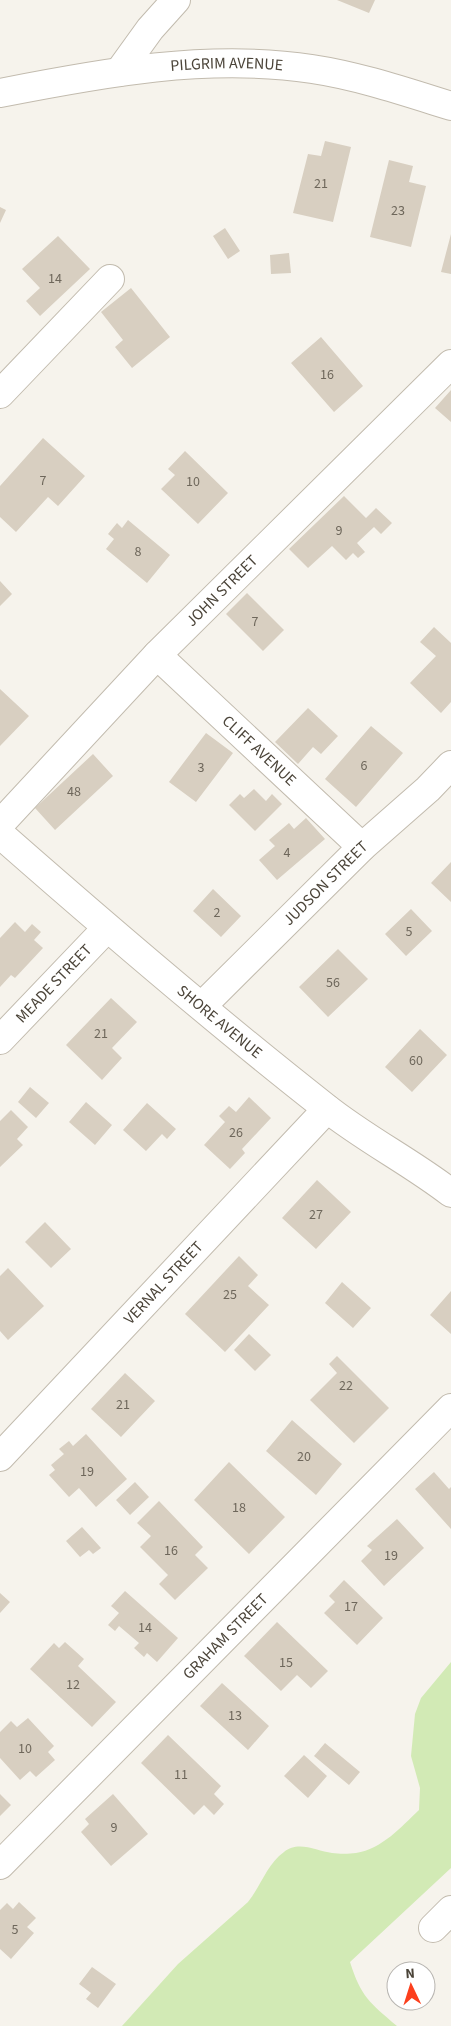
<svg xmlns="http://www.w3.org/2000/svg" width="451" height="2026" font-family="'Source Sans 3',sans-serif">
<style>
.green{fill:#d2eab5}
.building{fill:#d8cfc1}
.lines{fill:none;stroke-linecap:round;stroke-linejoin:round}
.minor-casing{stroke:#c2bbae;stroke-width:30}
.minor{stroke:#fff;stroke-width:28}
.labels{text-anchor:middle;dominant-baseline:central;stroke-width:4.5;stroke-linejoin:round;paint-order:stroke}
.number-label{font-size:14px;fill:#6e675b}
.street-label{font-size:16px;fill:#4b4439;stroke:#fff}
</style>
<rect width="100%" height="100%" fill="#f6f3ec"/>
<path class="green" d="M 451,1662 L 451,1868 L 350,1962 C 361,1997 370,2003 397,2026 L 122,2026 L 178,1964 L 248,1902 C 261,1886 267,1864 284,1852 C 298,1840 317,1851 332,1853 C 339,1854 349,1854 356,1853 C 382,1849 401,1827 419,1810 L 420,1788 L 411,1756 L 415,1714 L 421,1698 Z"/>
<path class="building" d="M 337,0 L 375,0 L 369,13 Z
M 325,141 L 351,147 L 333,222 L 293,213 L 308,154 L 321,156 Z
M 389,160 L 413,166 L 409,182 L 426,186 L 411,247 L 370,237 Z
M 0,207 L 6,210 L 0,223 Z
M 225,228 L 240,251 L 228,259 L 213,236 Z
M 451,234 L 451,274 L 441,272 Z
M 58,236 L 90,269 L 40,316 L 26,301 L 40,288 L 22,269 Z
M 289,253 L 291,273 L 271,274 L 270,255 Z
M 131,288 L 170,337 L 132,368 L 115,347 L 123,340 L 101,312 Z
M 321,337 L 363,386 L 334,412 L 291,363 Z
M 451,390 L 451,422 L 435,408 Z
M 43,438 L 85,476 L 58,506 L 48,497 L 16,532 L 0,517 L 0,486 Z
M 185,451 L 228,493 L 198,524 L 161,489 L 175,475 L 168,469 Z
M 344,496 L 366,518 L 376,508 L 392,523 L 381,534 L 374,527 L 357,543 L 365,552 L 358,558 L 353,553 L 346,560 L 332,546 L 308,568 L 289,549 Z
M 128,520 L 170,555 L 147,583 L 106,549 L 114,539 L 108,534 L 117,523 L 122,528 Z
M 0,581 L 12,594 L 0,606 Z
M 247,593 L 284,630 L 263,651 L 226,614 Z
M 434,627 L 451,643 L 451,702 L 441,713 L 410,683 L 436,656 L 420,642 Z
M 0,689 L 29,716 L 0,746 Z
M 308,708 L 338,736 L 321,754 L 313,747 L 298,764 L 275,742 Z
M 371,726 L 403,753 L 356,807 L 325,779 Z
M 206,733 L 233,753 L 196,802 L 169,782 Z
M 93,754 L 113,776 L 55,830 L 35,808 Z
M 254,789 L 266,801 L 272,794 L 282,804 L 255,831 L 229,805 L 240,794 L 244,798 Z
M 306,818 L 325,839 L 277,880 L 259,860 L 275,846 L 269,840 L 289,823 L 294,829 Z
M 451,862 L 451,902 L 431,883 Z
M 213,889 L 241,916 L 221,937 L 193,911 Z
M 411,909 L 432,931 L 406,956 L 385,934 Z
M 15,922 L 25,932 L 32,924 L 41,932 L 34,940 L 43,948 L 15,978 L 11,975 L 0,987 L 0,938 Z
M 338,949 L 368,979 L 328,1017 L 299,987 Z
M 111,998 L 137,1022 L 112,1048 L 122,1058 L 102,1080 L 66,1045 Z
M 420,1029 L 447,1055 L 412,1092 L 385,1067 Z
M 30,1087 L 49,1103 L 36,1118 L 18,1102 Z
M 249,1097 L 271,1118 L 242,1149 L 245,1153 L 230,1169 L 204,1145 L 225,1122 L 219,1116 L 229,1106 L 236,1112 Z
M 86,1102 L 112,1125 L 95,1145 L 69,1122 Z
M 147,1103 L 176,1129 L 167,1139 L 162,1134 L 146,1151 L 123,1130 Z
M 11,1110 L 28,1127 L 17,1139 L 23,1145 L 0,1167 L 0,1121 Z
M 317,1180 L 351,1212 L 316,1249 L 282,1218 Z
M 45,1222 L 71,1249 L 51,1268 L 25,1242 Z
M 239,1256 L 258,1275 L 248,1286 L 269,1305 L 225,1352 L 185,1314 Z
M 8,1268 L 44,1306 L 8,1340 L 0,1331 L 0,1276 Z
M 342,1282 L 371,1308 L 353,1328 L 325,1303 Z
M 451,1291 L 451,1334 L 430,1315 Z
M 249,1334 L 271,1355 L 255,1371 L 234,1350 Z
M 337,1356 L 389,1408 L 354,1443 L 310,1400 L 337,1373 L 329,1364 Z
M 125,1373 L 155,1401 L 121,1437 L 91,1409 Z
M 292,1420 L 342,1464 L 316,1495 L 266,1451 Z
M 86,1434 L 127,1479 L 96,1507 L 79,1488 L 69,1497 L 49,1475 L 55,1470 L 51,1465 L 64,1454 L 59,1449 L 69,1441 L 73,1446 Z
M 229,1462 L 285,1517 L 249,1554 L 194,1500 Z
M 434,1472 L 449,1489 L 451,1487 L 451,1529 L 415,1489 Z
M 135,1482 L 149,1497 L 130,1515 L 116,1500 Z
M 159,1501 L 203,1547 L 195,1555 L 208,1568 L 175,1600 L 159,1584 L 168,1575 L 140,1547 L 151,1536 L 137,1523 Z
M 397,1519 L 424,1548 L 384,1586 L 361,1561 L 372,1550 L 367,1546 Z
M 82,1527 L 101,1548 L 93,1554 L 89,1550 L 80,1557 L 66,1541 Z
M 344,1580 L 383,1618 L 357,1645 L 324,1613 L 335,1602 L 329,1596 Z
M 125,1591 L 178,1638 L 157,1662 L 147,1653 L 144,1657 L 134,1648 L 139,1643 L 119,1626 L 115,1631 L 108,1625 L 119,1613 L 111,1606 Z
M 0,1593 L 10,1602 L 0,1613 Z
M 277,1622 L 328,1671 L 311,1688 L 297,1675 L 281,1691 L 244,1656 Z
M 65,1642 L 84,1659 L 78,1666 L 116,1702 L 92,1727 L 30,1669 L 54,1643 L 59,1648 Z
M 222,1683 L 269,1726 L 248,1750 L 200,1706 Z
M 28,1718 L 54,1746 L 48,1752 L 55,1760 L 36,1777 L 30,1771 L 20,1780 L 0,1758 L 0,1732 L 11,1721 L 17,1727 Z
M 168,1735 L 221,1786 L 214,1794 L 224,1804 L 214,1815 L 204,1805 L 194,1815 L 141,1763 Z
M 325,1743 L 360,1772 L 349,1785 L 314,1756 Z
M 304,1755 L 327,1776 L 308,1798 L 284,1776 Z
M 0,1794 L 11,1805 L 0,1816 Z
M 113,1794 L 148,1834 L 111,1866 L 81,1832 L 89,1824 L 85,1819 Z
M 19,1902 L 36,1918 L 27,1927 L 34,1933 L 11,1959 L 0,1949 L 0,1910 L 7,1903 L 13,1909 Z
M 92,1967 L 116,1984 L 98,2008 L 86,1999 L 91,1993 L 79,1984 Z"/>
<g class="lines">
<g class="minor-casing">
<g id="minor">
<path d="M 119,72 L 150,29 L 176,0"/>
<path id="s1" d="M 0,93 C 102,73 208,53 312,69 C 359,76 406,92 451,106"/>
<path d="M 0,394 L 110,279"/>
<path id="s2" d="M 157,655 L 362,847"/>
<path id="s3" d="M 0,824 L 157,655 L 451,364"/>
<path id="s4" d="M 0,834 C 107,928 214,1020 325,1107 C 365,1139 411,1162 451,1193"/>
<path id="s5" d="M 202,1006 L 362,847 L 428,789 L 451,765"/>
<path id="s6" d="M 0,1040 L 107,928"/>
<path id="s7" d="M 0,1457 L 327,1109"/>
<path id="s8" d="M 0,1865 L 451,1408"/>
<path d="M 433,1928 L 451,1910"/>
</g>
</g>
<use href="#minor" class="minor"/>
</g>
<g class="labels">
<g class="number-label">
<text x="321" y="184">21</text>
<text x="398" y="211">23</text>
<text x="55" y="279">14</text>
<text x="327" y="375">16</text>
<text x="43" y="481">7</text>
<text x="193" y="482">10</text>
<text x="339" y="531">9</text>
<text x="138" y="552">8</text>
<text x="255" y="622">7</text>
<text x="364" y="766">6</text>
<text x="201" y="768">3</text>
<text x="74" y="792">48</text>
<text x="287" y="853">4</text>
<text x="217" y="913">2</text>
<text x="409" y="932">5</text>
<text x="333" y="983">56</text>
<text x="101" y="1034">21</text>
<text x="416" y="1061">60</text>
<text x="236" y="1133">26</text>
<text x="316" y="1215">27</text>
<text x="230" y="1295">25</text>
<text x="346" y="1386">22</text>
<text x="123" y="1405">21</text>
<text x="304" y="1457">20</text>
<text x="87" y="1472">19</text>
<text x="239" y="1508">18</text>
<text x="171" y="1551">16</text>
<text x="391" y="1556">19</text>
<text x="351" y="1607">17</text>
<text x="145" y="1628">14</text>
<text x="286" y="1663">15</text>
<text x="73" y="1685">12</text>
<text x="235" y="1716">13</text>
<text x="25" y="1749">10</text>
<text x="181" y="1775">11</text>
<text x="114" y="1828">9</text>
<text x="15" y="1930">5</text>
</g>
<g class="street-label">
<text stroke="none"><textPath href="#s1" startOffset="229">PILGRIM AVENUE</textPath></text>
<text stroke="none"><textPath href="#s3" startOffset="322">JOHN STREET</textPath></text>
<text stroke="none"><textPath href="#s2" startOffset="140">CLIFF AVENUE</textPath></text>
<text stroke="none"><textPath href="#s5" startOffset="174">JUDSON STREET</textPath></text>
<text stroke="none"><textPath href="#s6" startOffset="78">MEADE STREET</textPath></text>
<text stroke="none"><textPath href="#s4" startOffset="289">SHORE AVENUE</textPath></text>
<text stroke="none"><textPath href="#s7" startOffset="239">VERNAL STREET</textPath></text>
<text stroke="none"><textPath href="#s8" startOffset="321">GRAHAM STREET</textPath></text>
</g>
</g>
<g transform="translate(411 1986) rotate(356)"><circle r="24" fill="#ffffff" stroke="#b7b4b0"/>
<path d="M0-4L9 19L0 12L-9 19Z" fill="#fc3f1d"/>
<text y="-8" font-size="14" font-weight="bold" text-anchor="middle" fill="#4b4439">N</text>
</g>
</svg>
